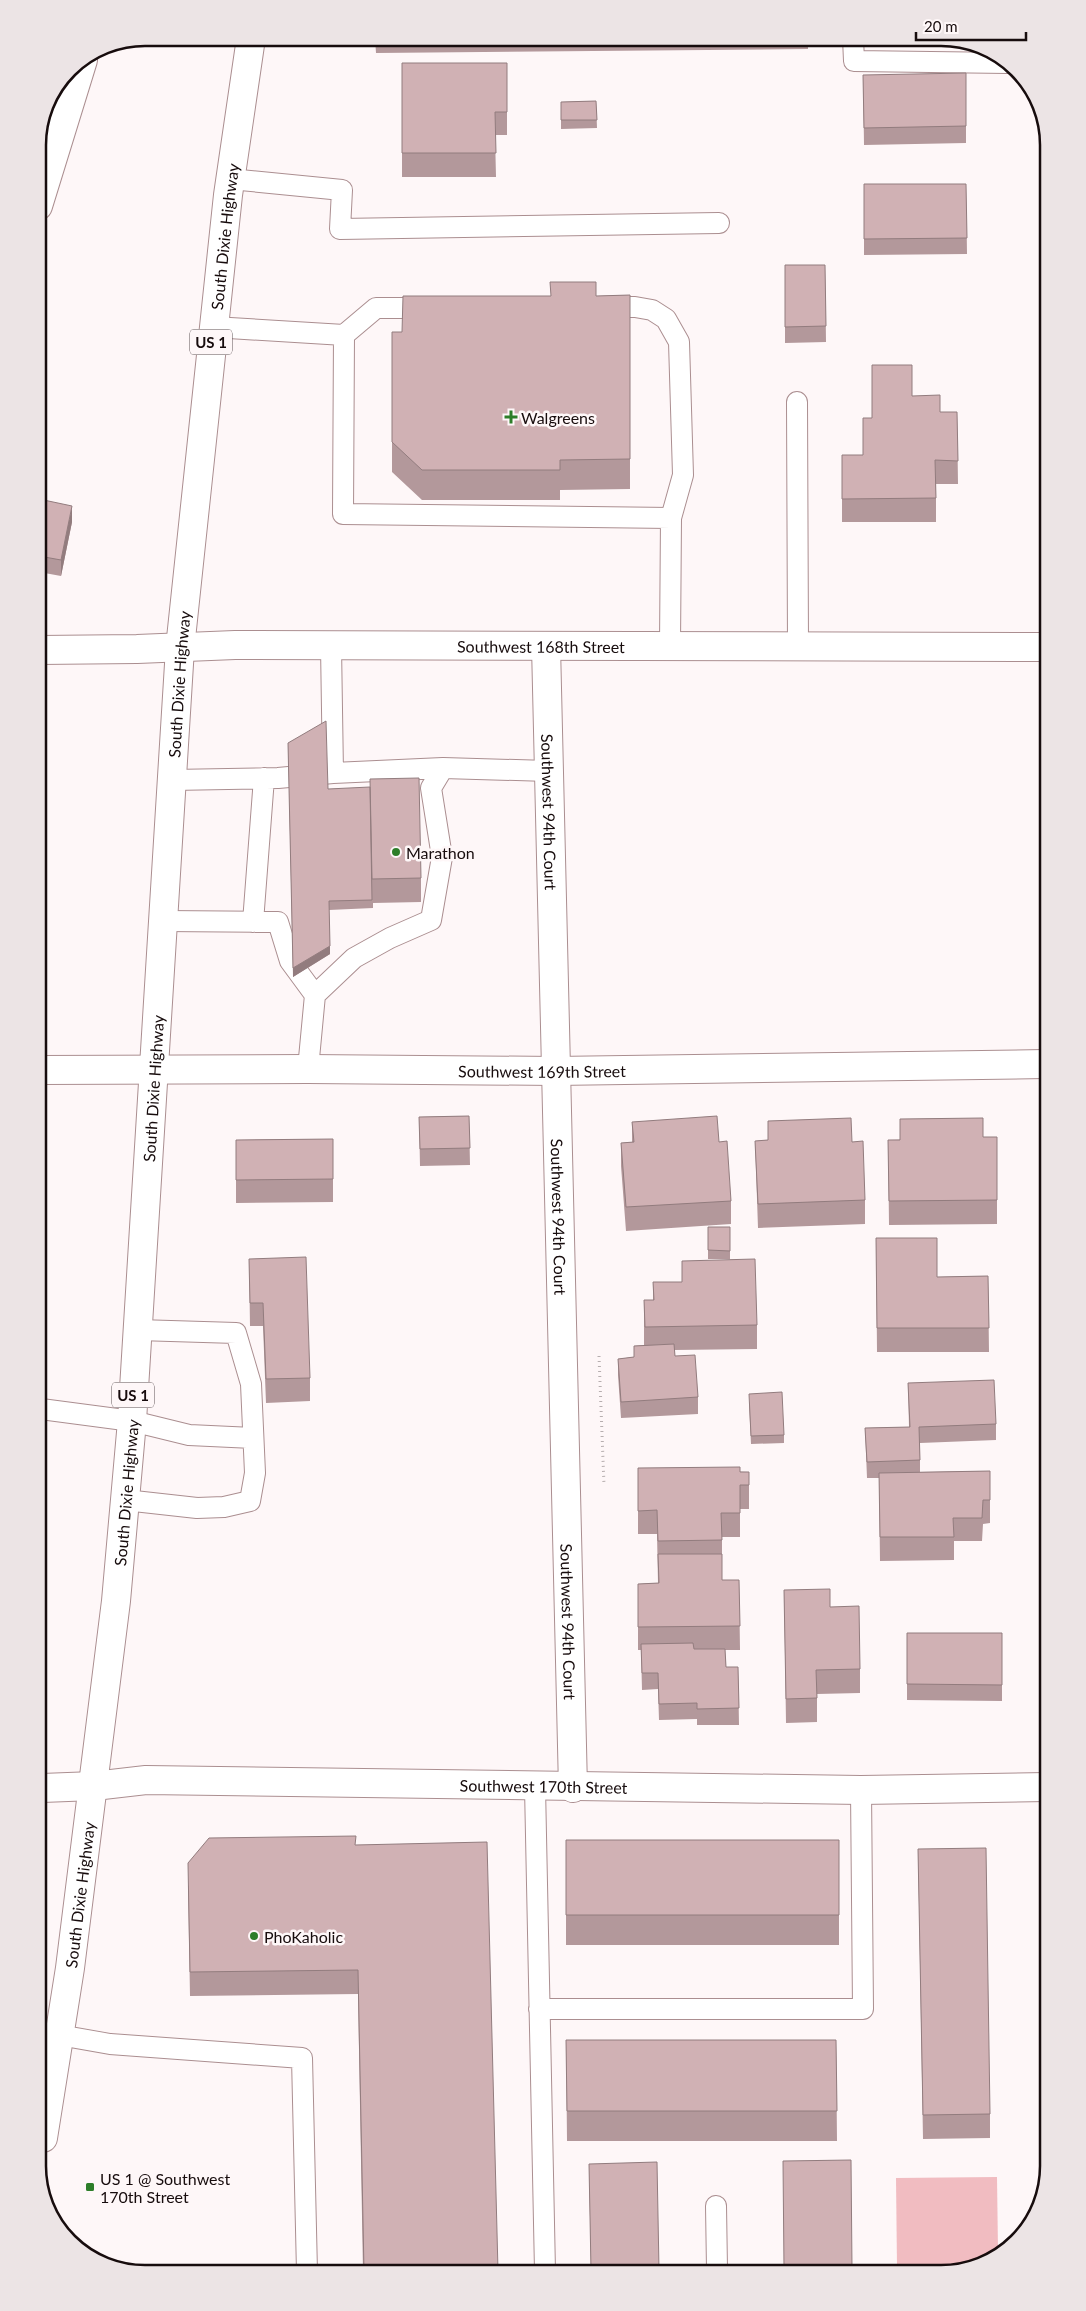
<svg xmlns="http://www.w3.org/2000/svg" width="1086" height="2311" font-family="Lato,sans-serif">
<style>
.green{fill:#f1bcc1}
.lines{fill:none;stroke-linecap:round;stroke-linejoin:round}
.lane-casing{stroke:#ab8e90;stroke-width:22}
.street-casing{stroke:#ab8e90;stroke-width:30}
.secondary-casing{stroke:#ab8e90;stroke-width:30}
.highway-casing{stroke:#ab8e90;stroke-width:30}
.path{stroke:#b6aeaf;stroke-width:3;stroke-dasharray:1 4;stroke-linecap:butt}
.lane{stroke:#fff;stroke-width:20}
.street{stroke:#fff;stroke-width:28}
.secondary{stroke:#fff;stroke-width:28}
.highway{stroke:#fff;stroke-width:28}
.wall{fill:#b3989b}
.shaded-wall{fill:#927c7e}
.building{fill:#d0b1b4;stroke:#927c7e}
.poi-dot{fill:#2d7e29;stroke:#fef7f8;stroke-width:2}
.labels{text-anchor:middle;dominant-baseline:central;stroke-width:5;stroke-linejoin:round;paint-order:stroke}
.shield{fill:#fef7f8;stroke:#5c5254;stroke-width:1}
.shield-label{font-size:15px;font-weight:bold;fill:#170c0d}
.street-label{font-size:16px;fill:#170c0d;stroke:#fef7f8}
.poi-label{font-size:16px;fill:#170c0d;stroke:#fef7f8;text-anchor:start}
.rim{fill:none;stroke:#170c0d;stroke-width:2.5}
</style>
<rect width="100%" height="100%" fill="#fef7f8"/>
<path class="green" d="M 997,2177 L 998,2251 L 975,2268 L 897,2268 L 896,2178 Z"/>
<g class="lines">
<g class="lane-casing">
<path id="lane" d="M 853,38 L 854,61 L 1008,63
M 230,179 L 342,190 L 340,229 L 719,223
M 603,307 L 635,307 L 652,310 L 666,319 L 679,342 L 683,475 L 671,518
M 213,327 L 344,335 L 343,514 L 671,518 L 670,645
M 344,335 L 376,308 L 429,308
M 797,402 L 798,646
M 331,646 L 333,773
M 172,780 L 278,778 L 333,773 L 443,768
M 164,921 L 278,922 L 290,961 L 315,995
M 253,922 L 264,778
M 308,1069 L 315,995 L 354,958 L 390,938 L 431,920 L 442,857 L 431,788 L 443,768 L 548,771
M 41,1409 L 132,1421 L 189,1435 L 253,1438
M 125,1500 L 197,1508 L 224,1507 L 250,1501 L 255,1473 L 251,1384 L 236,1333 L 138,1330
M 535,1787 L 545,2271
M 539,2009 L 863,2009 L 861,1790
M 59,2035 L 110,2044 L 302,2058 L 307,2272
M 716,2206 L 717,2269"/>
</g>
<g class="street-casing">
<g id="street">
<path id="s1" d="M 546,646 L 573,1788"/>
<path id="s2" d="M 40,1070 L 308,1069 L 555,1071 L 1045,1064"/>
<path id="s3" d="M 42,1788 L 94,1786 L 146,1780 L 861,1790 L 1047,1787"/>
</g>
</g>
<g class="secondary-casing">
<g id="secondary">
<path id="s4" d="M 39,650 L 137,649 L 235,645 L 1044,647"/>
</g>
</g>
<g class="highway-casing">
<g id="highway">
<path d="M 38,206 L 83,60"/>
<path id="s5" d="M 43,2138 L 70,1968 L 116,1601 L 132,1421 L 180,648 L 228,195 L 251,38"/>
</g>
</g>
<path class="path" d="M 599,1356 L 604,1485"/>
<use href="#lane" class="lane"/>
<use href="#street" class="street"/>
<use href="#secondary" class="secondary"/>
<use href="#highway" class="highway"/>
</g>
<path class="wall" d="M 375,38 L 808,38 L 808,49 L 376,53 Z
M 402,63 L 507,63 L 507,135 L 495,135 L 496,177 L 402,177 Z
M 863,75 L 966,126 L 966,143 L 864,145 Z
M 596,101 L 597,128 L 561,129 L 561,102 Z
M 864,184 L 966,184 L 967,254 L 864,255 Z
M 785,265 L 825,265 L 826,342 L 785,343 Z
M 630,295 L 630,489 L 560,490 L 560,500 L 422,500 L 392,472 L 392,332 L 402,332 L 596,296 Z
M 912,396 L 940,412 L 957,412 L 958,484 L 936,484 L 936,522 L 842,522 L 842,455 L 863,455 L 872,418 Z
M 39,499 L 72,522 L 61,576 L 39,572 Z
M 288,743 L 328,789 L 421,878 L 421,902 L 373,903 L 373,908 L 329,910 L 330,954 L 293,977 Z
M 469,1116 L 470,1165 L 420,1166 L 419,1117 Z
M 768,1121 L 852,1142 L 865,1200 L 865,1224 L 758,1228 L 755,1141 L 768,1140 Z
M 632,1122 L 719,1142 L 731,1201 L 731,1224 L 626,1231 L 621,1166 L 621,1143 L 632,1142 Z
M 983,1137 L 997,1137 L 997,1224 L 889,1225 L 888,1140 Z
M 333,1139 L 333,1202 L 236,1203 L 236,1140 Z
M 708,1227 L 730,1227 L 730,1259 L 708,1259 Z
M 876,1238 L 937,1277 L 988,1276 L 989,1352 L 877,1352 Z
M 249,1259 L 310,1378 L 310,1401 L 266,1403 L 263,1326 L 250,1326 Z
M 653,1282 L 757,1325 L 757,1349 L 674,1350 L 675,1356 L 698,1397 L 698,1414 L 621,1418 L 618,1375 L 618,1359 L 634,1357 L 634,1346 L 644,1345 L 644,1300 L 653,1300 Z
M 908,1383 L 996,1424 L 996,1440 L 920,1443 L 920,1472 L 990,1471 L 990,1523 L 983,1524 L 982,1541 L 954,1541 L 954,1560 L 880,1561 L 879,1478 L 867,1478 L 865,1428 L 909,1427 Z
M 749,1402 L 784,1435 L 784,1443 L 751,1444 Z
M 638,1468 L 749,1472 L 749,1509 L 740,1509 L 740,1537 L 722,1537 L 722,1580 L 739,1580 L 740,1650 L 725,1650 L 726,1667 L 738,1667 L 739,1725 L 697,1725 L 697,1719 L 659,1720 L 658,1689 L 642,1690 L 641,1650 L 638,1650 L 638,1584 L 658,1583 L 657,1534 L 638,1534 Z
M 784,1590 L 830,1607 L 860,1669 L 860,1693 L 817,1694 L 817,1722 L 786,1723 Z
M 907,1633 L 1002,1633 L 1002,1701 L 907,1700 Z
M 566,1840 L 839,1840 L 839,1945 L 566,1945 Z
M 356,1845 L 498,2271 L 363,2272 L 358,1994 L 190,1996 L 188,1886 Z
M 918,1849 L 990,2114 L 990,2138 L 923,2139 Z
M 566,2040 L 836,2040 L 837,2141 L 567,2141 Z
M 589,2164 L 659,2270 L 591,2270 Z"/>
<path class="shaded-wall" d="M 72,506 L 72,522 L 61,576 L 61,560 Z
M 330,946 L 330,954 L 293,977 L 293,968 Z"/>
<path class="building" d="M 402,63 L 507,63 L 507,112 L 495,112 L 496,153 L 402,153 Z
M 966,73 L 966,126 L 864,128 L 863,75 Z
M 596,101 L 597,120 L 561,120 L 561,102 Z
M 864,184 L 966,184 L 967,238 L 864,239 Z
M 785,265 L 825,265 L 826,326 L 785,327 Z
M 550,282 L 596,282 L 596,296 L 630,295 L 630,459 L 560,460 L 560,470 L 422,470 L 392,442 L 392,332 L 402,332 L 403,296 L 551,296 Z
M 872,365 L 912,365 L 912,396 L 940,395 L 940,412 L 957,412 L 958,461 L 935,460 L 936,498 L 842,499 L 842,455 L 863,455 L 863,418 L 872,418 Z
M 39,499 L 72,506 L 61,560 L 39,556 Z
M 326,721 L 328,789 L 370,787 L 372,900 L 329,901 L 330,946 L 293,968 L 288,743 Z
M 419,778 L 421,878 L 372,879 L 370,779 Z
M 469,1116 L 470,1148 L 420,1149 L 419,1117 Z
M 717,1116 L 719,1142 L 727,1141 L 731,1201 L 626,1207 L 621,1143 L 634,1142 L 632,1122 Z
M 851,1118 L 852,1142 L 863,1141 L 865,1200 L 758,1204 L 755,1141 L 768,1140 L 768,1121 Z
M 983,1118 L 983,1137 L 997,1137 L 997,1200 L 889,1201 L 888,1140 L 900,1140 L 900,1119 Z
M 333,1139 L 333,1179 L 236,1180 L 236,1140 Z
M 708,1227 L 730,1227 L 730,1251 L 708,1250 Z
M 876,1238 L 937,1238 L 937,1277 L 988,1276 L 989,1328 L 877,1328 Z
M 306,1257 L 310,1378 L 266,1379 L 263,1303 L 250,1303 L 249,1259 Z
M 755,1259 L 757,1325 L 645,1327 L 644,1300 L 654,1300 L 653,1282 L 682,1282 L 682,1261 Z
M 674,1344 L 675,1356 L 695,1355 L 698,1397 L 621,1402 L 618,1359 L 634,1357 L 634,1346 Z
M 994,1380 L 996,1424 L 919,1427 L 920,1460 L 867,1462 L 865,1428 L 910,1427 L 908,1383 Z
M 782,1392 L 784,1435 L 751,1436 L 749,1394 Z
M 740,1467 L 740,1472 L 749,1472 L 749,1485 L 740,1485 L 740,1513 L 721,1513 L 722,1540 L 658,1541 L 657,1510 L 638,1511 L 638,1468 Z
M 990,1471 L 990,1500 L 983,1500 L 982,1518 L 953,1518 L 954,1537 L 880,1537 L 879,1473 Z
M 658,1554 L 722,1554 L 722,1580 L 739,1580 L 740,1626 L 638,1627 L 638,1584 L 659,1583 Z
M 830,1589 L 830,1607 L 859,1606 L 860,1669 L 816,1670 L 817,1698 L 786,1699 L 784,1590 Z
M 907,1633 L 1002,1633 L 1002,1685 L 907,1684 Z
M 693,1643 L 694,1649 L 725,1649 L 726,1667 L 738,1667 L 739,1708 L 697,1709 L 697,1703 L 659,1704 L 658,1673 L 642,1673 L 641,1644 Z
M 356,1836 L 355,1845 L 487,1842 L 498,2271 L 364,2272 L 358,1970 L 190,1972 L 188,1863 L 209,1838 Z
M 566,1840 L 839,1840 L 839,1915 L 566,1915 Z
M 986,1848 L 990,2114 L 923,2115 L 918,1849 Z
M 566,2040 L 836,2040 L 837,2111 L 567,2111 Z
M 851,2160 L 852,2268 L 784,2269 L 783,2161 Z
M 657,2162 L 659,2270 L 591,2270 L 589,2164 Z"/>
<g class="poi-dot">
<path d="M508.5 409.5h5v5h5v5h-5v5h-5v-5h-5v-5h5z"/>
<circle cx="396" cy="852" r="5"/>
<circle cx="254" cy="1936" r="5"/>
<rect x="85" y="2182" width="10" height="10" rx="2.5"/>
</g>
<g class="labels">
<g class="shield">
<rect x="190" y="329.5" width="42" height="25" rx="4"/>
<rect x="112" y="1382.5" width="42" height="25" rx="4"/>
</g>
<g class="shield-label">
<text x="211" y="342">US 1</text>
<text x="133" y="1395">US 1</text>
</g>
<g class="street-label">
<text stroke="none"><textPath href="#s5" startOffset="1911">South Dixie Highway</textPath></text>
<text stroke="none"><textPath href="#s4" startOffset="502">Southwest 168th Street</textPath></text>
<text stroke="none"><textPath href="#s5" startOffset="1461">South Dixie Highway</textPath></text>
<text stroke="none"><textPath href="#s1" startOffset="166">Southwest 94th Court</textPath></text>
<text stroke="none"><textPath href="#s2" startOffset="502">Southwest 169th Street</textPath></text>
<text stroke="none"><textPath href="#s5" startOffset="1056">South Dixie Highway</textPath></text>
<text stroke="none"><textPath href="#s1" startOffset="571">Southwest 94th Court</textPath></text>
<text stroke="none"><textPath href="#s5" startOffset="651">South Dixie Highway</textPath></text>
<text stroke="none"><textPath href="#s1" startOffset="976">Southwest 94th Court</textPath></text>
<text stroke="none"><textPath href="#s3" startOffset="502">Southwest 170th Street</textPath></text>
<text stroke="none"><textPath href="#s5" startOffset="246">South Dixie Highway</textPath></text>
</g>
<g class="poi-label">
<text x="521" y="417">Walgreens</text>
<text x="406" y="852">Marathon</text>
<text x="264" y="1936">PhoKaholic</text>
<text x="100" y="2178">US 1 @ Southwest<tspan x="100" dy="18">170th Street</tspan></text>
</g>
</g>
<path d="M0 0H1086V2311H0ZM145 46H941A99 99 0 0 1 1040 145V2166A99 99 0 0 1 941 2265H145A99 99 0 0 1 46 2166V145A99 99 0 0 1 145 46Z" fill="#ece4e5" fill-rule="evenodd"/>
<path class="rim" d="M145 46H941A99 99 0 0 1 1040 145V2166A99 99 0 0 1 941 2265H145A99 99 0 0 1 46 2166V145A99 99 0 0 1 145 46Z"/>
<path d="M916 32v8h110v-8" fill="none" stroke="#170c0d" stroke-width="2.5"/>
<text x="924" y="32" font-size="15" fill="#170c0d" stroke="#fef7f8" stroke-width="4" paint-order="stroke">20 m</text>
</svg>
